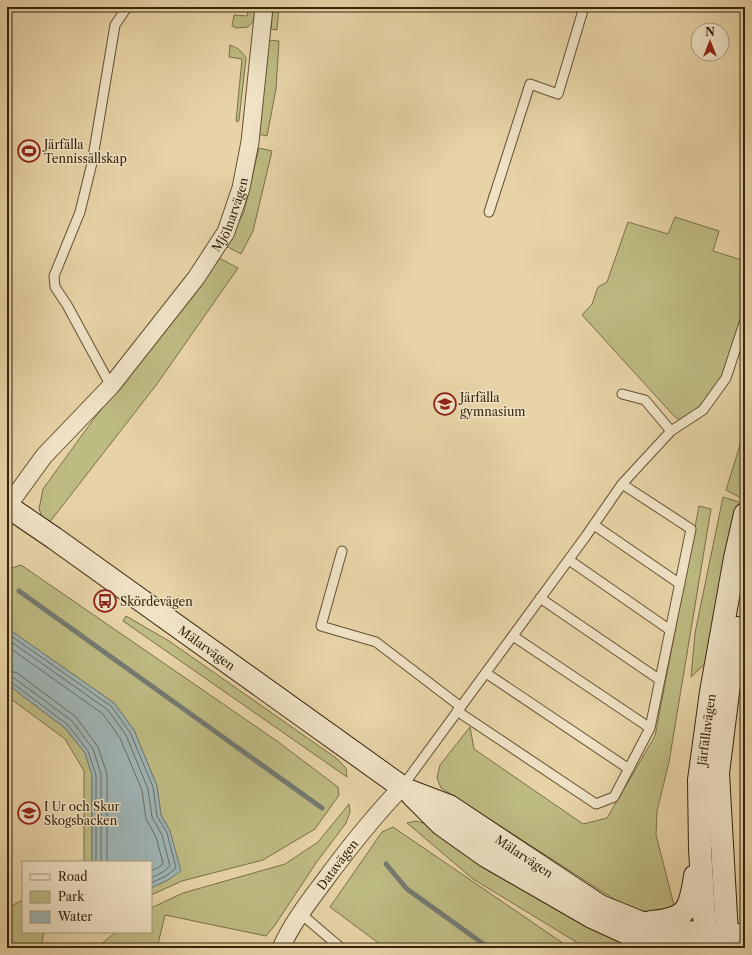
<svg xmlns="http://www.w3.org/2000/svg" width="752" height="955" font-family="'Libre Caslon Text',serif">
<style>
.green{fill:#bdba82;stroke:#7a6f47}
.water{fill:#9eb4b4;stroke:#747a71}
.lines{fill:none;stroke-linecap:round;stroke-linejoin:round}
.shore{stroke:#6a6c60;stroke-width:1}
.stream{stroke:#747a71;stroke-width:5}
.lane-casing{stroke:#625032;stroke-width:11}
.street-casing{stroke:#625032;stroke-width:19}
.secondary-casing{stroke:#36240c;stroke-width:24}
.lane{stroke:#efe2c5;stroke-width:9}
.street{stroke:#efe2c5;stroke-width:17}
.secondary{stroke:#efe2c5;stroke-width:22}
.labels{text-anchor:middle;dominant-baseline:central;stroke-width:3;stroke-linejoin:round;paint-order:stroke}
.poi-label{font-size:12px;fill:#36240c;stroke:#efe2c5;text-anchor:start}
.street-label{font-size:12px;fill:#36240c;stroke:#efe2c5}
</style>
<rect width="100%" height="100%" fill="#e7d3a6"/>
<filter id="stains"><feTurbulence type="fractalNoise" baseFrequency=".005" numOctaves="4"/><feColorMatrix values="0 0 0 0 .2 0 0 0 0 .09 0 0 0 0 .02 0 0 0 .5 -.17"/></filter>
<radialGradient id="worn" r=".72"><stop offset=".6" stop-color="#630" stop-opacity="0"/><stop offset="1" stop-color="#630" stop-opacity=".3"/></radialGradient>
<path class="green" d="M 249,7 L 257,7 L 255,19 L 248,27 L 237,28 L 232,26 L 234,15 L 247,16 Z
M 273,7 L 279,7 L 277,30 L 271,29 Z
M 268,40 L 279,41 L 276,89 L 267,136 L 257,134 Z
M 230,45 C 238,48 242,51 246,58 L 239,120 L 238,122 L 236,121 L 242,59 L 229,57 Z
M 259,148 L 272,151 L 253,231 L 241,254 L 226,246 L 244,212 Z
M 675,217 L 719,231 L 713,251 L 745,261 L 745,312 L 724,378 L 704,402 L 685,419 L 680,420 L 674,416 L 582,315 L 592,304 L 598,287 L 607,282 L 628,222 L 668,234 Z
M 219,258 L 238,268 L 157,384 L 49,523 L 43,519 L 39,509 L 43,489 L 93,420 Z
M 745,429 L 745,491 L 743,499 L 726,490 Z
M 723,497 L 742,503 L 708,661 L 691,677 L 695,633 Z
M 699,506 L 711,509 L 669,762 L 657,811 L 656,835 L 675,909 L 661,914 L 628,908 L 441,788 L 437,778 L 440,765 L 470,727 L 474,749 L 583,824 L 607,818 L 655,736 Z
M 21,565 L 277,741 L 338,787 L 339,795 L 315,829 L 263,860 L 182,881 L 151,895 L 151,888 L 168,880 L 170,831 L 161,815 L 157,786 L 134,730 L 114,703 L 7,628 L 7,574 L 12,568 Z
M 126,616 L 169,641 L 336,758 L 346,768 L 347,777 L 123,621 Z
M 7,684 L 65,728 L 85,753 L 92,775 L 92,862 L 84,862 L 84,771 L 65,739 L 7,696 Z
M 349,804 L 350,812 L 346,823 L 316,863 L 275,925 L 266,936 L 165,915 L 157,948 L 96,948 L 116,932 L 151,932 L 151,908 L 183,893 L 285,864 L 318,842 Z
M 416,821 L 430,825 L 639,948 L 586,948 L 473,879 L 407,823 Z
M 393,827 L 570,948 L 385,948 L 330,907 L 382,832 Z
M 23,900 L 23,932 L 44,932 L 41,948 L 7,948 L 7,908 Z"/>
<path class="water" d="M 7,628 L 114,703 L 134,730 L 157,786 L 161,815 L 170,831 L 181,871 L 168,880 L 151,888 L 151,862 L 92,862 L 92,775 L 85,753 L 65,728 L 7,684 Z"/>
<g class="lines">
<path class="shore" d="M 7,633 L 111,706 L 130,732 L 153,787 L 157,816 L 167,833 L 176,868 L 166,876 L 151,883
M 7,639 L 108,710 L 126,735 L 148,789 L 152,817 L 162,835 L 170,866 L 163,872 L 151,878
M 7,646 L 103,714 L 120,738 L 142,790 L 146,819 L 156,837 L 163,863 L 161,866 L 151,871
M 7,670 L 17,673 L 76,717 L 98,747 L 107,774 L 107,862
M 7,676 L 14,678 L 72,721 L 93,749 L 101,774 L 101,862
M 7,682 L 11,682 L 68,725 L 88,751 L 96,775 L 96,862"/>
<path class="stream" d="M 19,591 L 322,808
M 386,864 L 407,889 L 489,948"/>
<g class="lane-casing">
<path id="lane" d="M 741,7 L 745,8
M 489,212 L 530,84 L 558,94 L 584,7
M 111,386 L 67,305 L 55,287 L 54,276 L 80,212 L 92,163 L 115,25 L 127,7
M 622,394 L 645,400 L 671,431
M 594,525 L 680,584
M 342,551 L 321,626 L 376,642 L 461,707
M 569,560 L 670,630
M 540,598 L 660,680
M 513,636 L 650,728
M 486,673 L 629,769
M 457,711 L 596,804 L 614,797 L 650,728 L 691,529 L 622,484
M 402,787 L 586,536 L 622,484 L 671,431 L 703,410 L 726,378 L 745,320
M 300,913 L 341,948"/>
</g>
<g class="street-casing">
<g id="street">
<path id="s1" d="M 7,507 L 44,456 L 111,386 L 196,278 L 226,232 L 241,188 L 250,142 L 264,7"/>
<path d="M 727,934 L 745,932"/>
<path id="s2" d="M 281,948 C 291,925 307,904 322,884 C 347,850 373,817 402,787"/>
<path d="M 732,948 L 745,944"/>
</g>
</g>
<g class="secondary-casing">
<g id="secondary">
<path id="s3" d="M 7,506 L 54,538 L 402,787 L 407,790 L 449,806 L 600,906 L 642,923 L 678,931 L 705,934 L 727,934"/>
<path d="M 412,795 L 441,824 L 486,856 L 592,917 L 627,933 L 652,948"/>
<path d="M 651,922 C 687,919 690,910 695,876"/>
<path d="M 637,936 L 677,947 L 688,948"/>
<path id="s4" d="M 706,947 L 700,849 L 699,780 L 711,692 L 735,558 L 745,514"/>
<path d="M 726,948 L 727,934 L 718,773 L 736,628"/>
</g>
</g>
<use href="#lane" class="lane"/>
<use href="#street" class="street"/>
<use href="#secondary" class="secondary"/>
</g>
<defs>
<g id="stadium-ring" transform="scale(1.15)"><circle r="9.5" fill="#efe2c5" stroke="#8f2418" stroke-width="1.5"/><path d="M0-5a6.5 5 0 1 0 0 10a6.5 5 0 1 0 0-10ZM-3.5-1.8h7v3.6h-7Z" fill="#8f2418"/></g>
<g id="school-ring" transform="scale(1.15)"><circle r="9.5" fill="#efe2c5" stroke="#8f2418" stroke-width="1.5"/><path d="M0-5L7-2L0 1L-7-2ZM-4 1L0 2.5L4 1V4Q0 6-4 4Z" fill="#8f2418"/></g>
<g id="bus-ring" transform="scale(1.15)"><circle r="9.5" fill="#efe2c5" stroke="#8f2418" stroke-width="1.5"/><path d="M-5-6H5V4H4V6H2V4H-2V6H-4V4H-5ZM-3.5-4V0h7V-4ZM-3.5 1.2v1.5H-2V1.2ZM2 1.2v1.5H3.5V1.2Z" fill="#8f2418"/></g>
</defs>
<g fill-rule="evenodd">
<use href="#stadium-ring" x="29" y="151"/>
<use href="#school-ring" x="445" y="404"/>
<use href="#bus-ring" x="105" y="601"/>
<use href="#school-ring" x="29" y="813"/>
</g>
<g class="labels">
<g class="poi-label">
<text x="44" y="144">Järfälla<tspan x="44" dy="14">Tennissällskap</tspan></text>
<text x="460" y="397">Järfälla<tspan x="460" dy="14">gymnasium</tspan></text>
<text x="120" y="601">Skördevägen</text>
<text x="44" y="806">I Ur och Skur<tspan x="44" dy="14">Skogsbacken</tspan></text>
</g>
<g class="street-label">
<text stroke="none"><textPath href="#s1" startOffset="370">Mjölnarvägen</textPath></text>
<text stroke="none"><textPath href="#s3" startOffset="245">Mälarvägen</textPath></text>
<text stroke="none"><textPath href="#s4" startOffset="218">Järfällavägen</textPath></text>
<text stroke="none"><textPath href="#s3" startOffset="626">Mälarvägen</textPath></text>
<text stroke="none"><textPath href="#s2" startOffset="101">Datavägen</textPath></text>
</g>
</g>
<rect width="752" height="955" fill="none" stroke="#e7d3a6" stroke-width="24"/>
<rect x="8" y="8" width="736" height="939" fill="none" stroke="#36240c" stroke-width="2"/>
<rect x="12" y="12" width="728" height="931" fill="none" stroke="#36240c"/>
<rect x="22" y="861" width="130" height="72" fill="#efe2c5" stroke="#a5967b"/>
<rect x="30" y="874" width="20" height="6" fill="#efe2c5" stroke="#a5967b"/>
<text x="58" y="881" font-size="12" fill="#36240c">Road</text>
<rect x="30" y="891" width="20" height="12" fill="#bdba82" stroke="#a5967b"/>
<text x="58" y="901" font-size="12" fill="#36240c">Park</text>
<rect x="30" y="911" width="20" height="12" fill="#9eb4b4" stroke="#a5967b"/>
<text x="58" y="921" font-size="12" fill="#36240c">Water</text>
<g transform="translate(710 42)"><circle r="19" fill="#efe2c5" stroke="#a5967b"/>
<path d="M0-3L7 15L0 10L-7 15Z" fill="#8f2418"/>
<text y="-6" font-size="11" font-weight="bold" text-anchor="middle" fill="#36240c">N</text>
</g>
<rect width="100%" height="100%" filter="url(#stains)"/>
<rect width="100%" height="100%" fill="url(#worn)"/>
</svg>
